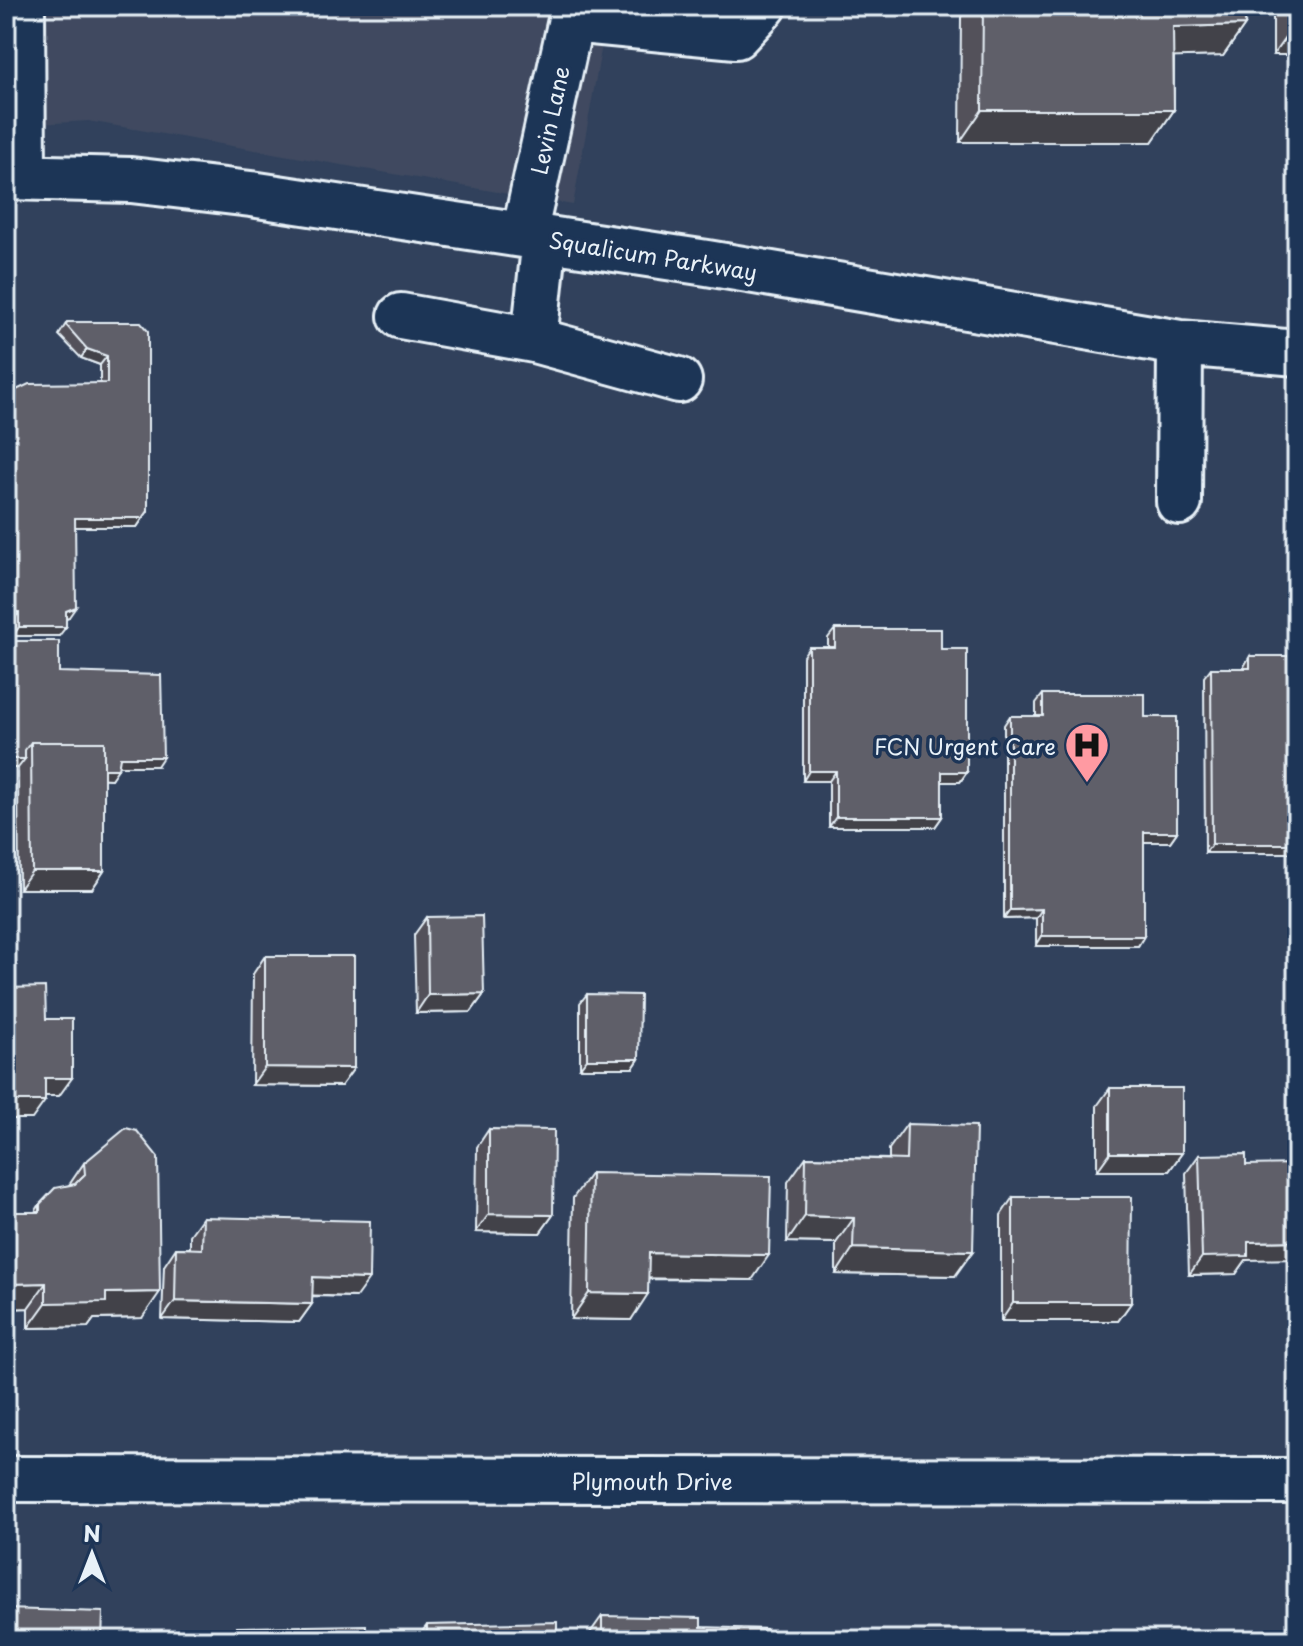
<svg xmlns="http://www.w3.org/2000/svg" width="1303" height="1646" font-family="'Playpen Sans',sans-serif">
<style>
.built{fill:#3f4a60}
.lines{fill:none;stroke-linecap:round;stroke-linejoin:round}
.minor-casing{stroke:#e8f1f8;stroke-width:50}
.minor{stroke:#1d3557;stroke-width:44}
.wall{fill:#52515a;stroke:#e8f1f8;stroke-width:2}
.shaded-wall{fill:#42424a;stroke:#e8f1f8;stroke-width:2}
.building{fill:#5f5e69;stroke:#e8f1f8;stroke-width:2}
.labels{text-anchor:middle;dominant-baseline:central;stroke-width:7;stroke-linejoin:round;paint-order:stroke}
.street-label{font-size:22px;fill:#e8f1f8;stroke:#1d3557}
.poi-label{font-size:22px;fill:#e8f1f8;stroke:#1d3557;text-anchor:end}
</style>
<rect width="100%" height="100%" fill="#31415c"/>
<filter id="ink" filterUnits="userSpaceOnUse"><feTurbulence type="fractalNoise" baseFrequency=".0125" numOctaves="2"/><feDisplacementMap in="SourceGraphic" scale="16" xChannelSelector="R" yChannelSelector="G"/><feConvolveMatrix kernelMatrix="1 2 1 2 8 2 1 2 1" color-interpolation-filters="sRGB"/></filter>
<g filter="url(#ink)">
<path class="built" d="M 6,6 L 609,6 L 573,205 L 88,121 L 6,126 Z"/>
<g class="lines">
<g class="minor-casing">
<path id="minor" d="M 22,6 L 23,176
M 571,20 L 736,36 L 764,6
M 6,177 L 131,180 L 251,194 L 707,263 L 1180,343 L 1297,353
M 524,235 L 574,6
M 401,316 L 534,340 L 679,380
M 534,340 L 545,238
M 1179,502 L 1180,343
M 6,1479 L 1297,1481"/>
</g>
<use href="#minor" class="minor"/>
</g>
<path class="wall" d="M 969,6 L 1246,6 L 1245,25 L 1223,56 L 1174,57 L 1174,110 L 1152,142 L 960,142 L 961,17 Z
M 1273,6 L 1297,6 L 1297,55 L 1273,55 Z
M 67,322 L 140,322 L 148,511 L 137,527 L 75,527 L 69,617 L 66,618 L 59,636 L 13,636 L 13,621 L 6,622 L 6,402 L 12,392 L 100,383 L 100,365 L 81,358 L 59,335 Z
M 835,629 L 941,649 L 967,772 L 960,782 L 942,782 L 942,817 L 935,827 L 829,827 L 829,781 L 803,781 L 803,656 L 809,647 L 828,647 L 828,638 Z
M 1250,656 L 1297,853 L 1205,853 L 1204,677 L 1211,668 L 1243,668 Z
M 59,672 L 157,766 L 118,766 L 111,779 L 104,778 L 104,871 L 92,889 L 19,889 L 18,768 L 6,768 Z
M 1043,694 L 1145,717 L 1177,832 L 1170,842 L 1144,842 L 1144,936 L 1138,946 L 1036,946 L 1036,918 L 1004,919 L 1004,725 L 1010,716 L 1036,716 L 1036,703 Z
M 427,917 L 484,994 L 471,1012 L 416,1013 L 414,935 Z
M 265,956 L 354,1068 L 341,1086 L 252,1085 L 253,974 Z
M 587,994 L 639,1059 L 633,1068 L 580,1068 L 580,1003 Z
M 1110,1088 L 1182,1153 L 1169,1171 L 1097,1171 L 1097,1106 Z
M 907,1124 L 955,1276 L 836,1274 L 836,1243 L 787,1242 L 788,1182 L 806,1157 L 889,1159 L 889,1149 Z
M 489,1129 L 553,1215 L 540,1233 L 476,1232 L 477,1147 Z
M 1199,1155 L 1246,1260 L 1236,1274 L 1189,1275 L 1186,1173 Z
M 84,1163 L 142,1318 L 94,1319 L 88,1327 L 28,1328 L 28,1308 L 6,1309 L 6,1212 L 35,1212 L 40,1204 L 69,1185 Z
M 591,1173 L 752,1280 L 649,1279 L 631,1320 L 571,1319 L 573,1198 Z
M 1013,1197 L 1131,1303 L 1118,1321 L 1001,1321 L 1001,1215 Z
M 203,1217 L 356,1297 L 312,1296 L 312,1304 L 299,1322 L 162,1319 L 164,1266 L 176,1248 L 190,1248 L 190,1235 Z
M 602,1616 L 701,1627 L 766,1640 L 585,1640 Z
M 427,1625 L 557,1640 L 416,1640 Z
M 237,1627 L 366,1640 L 228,1640 Z"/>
<path class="shaded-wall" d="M 1295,24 L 1297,24 L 1297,55 L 1273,55 Z
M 1245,25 L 1223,56 L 1152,58 L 1173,27 Z
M 982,110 L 1174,110 L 1152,142 L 960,142 Z
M 87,349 L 107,356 L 100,365 L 81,358 Z
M 75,518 L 143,518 L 137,527 L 68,527 Z
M 76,607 L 69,617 L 59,620 L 66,611 Z
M 6,612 L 19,612 L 13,621 L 6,622 Z
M 19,627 L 66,627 L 59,636 L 13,636 Z
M 120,757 L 163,757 L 157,766 L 114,766 Z
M 6,759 L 25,759 L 18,768 L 6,768 Z
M 98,768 L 118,769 L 111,779 L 91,778 Z
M 809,771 L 836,771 L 829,781 L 803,781 Z
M 942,772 L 967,772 L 960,782 L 935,782 Z
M 836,817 L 942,817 L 935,827 L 829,827 Z
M 1144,832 L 1177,832 L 1170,842 L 1137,842 Z
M 1212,844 L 1297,844 L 1297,853 L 1205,853 Z
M 32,871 L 104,871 L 92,889 L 19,889 Z
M 1042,909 L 1036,918 L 1004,919 L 1010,910 Z
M 1042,936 L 1144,936 L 1138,946 L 1036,946 Z
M 484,994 L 471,1012 L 416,1013 L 428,995 Z
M 587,1059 L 639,1059 L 633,1068 L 580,1068 Z
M 265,1067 L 354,1068 L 341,1086 L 252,1085 Z
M 45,1078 L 72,1078 L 59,1096 L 32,1096 Z
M 6,1101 L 45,1101 L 32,1119 L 6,1119 Z
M 1110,1153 L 1182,1153 L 1169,1171 L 1097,1171 Z
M 489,1214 L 553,1215 L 540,1233 L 476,1232 Z
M 805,1216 L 854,1218 L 836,1243 L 787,1242 Z
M 1297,1241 L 1297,1259 L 1246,1260 L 1236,1274 L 1189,1275 L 1202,1257 L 1248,1242 Z
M 853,1248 L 973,1251 L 955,1276 L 836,1274 Z
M 649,1253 L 769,1255 L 752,1280 L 631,1278 Z
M 313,1277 L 369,1279 L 356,1297 L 300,1295 Z
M 46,1283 L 28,1308 L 6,1309 L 6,1284 Z
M 160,1292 L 142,1318 L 94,1319 L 88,1327 L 28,1328 L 46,1303 L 106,1293 Z
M 589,1293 L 648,1294 L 631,1320 L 571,1319 Z
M 175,1301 L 312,1304 L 299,1322 L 162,1319 Z
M 1013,1303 L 1131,1303 L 1118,1321 L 1001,1321 Z"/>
<path class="building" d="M 983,6 L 1246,6 L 1245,25 L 1173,27 L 1174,110 L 982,110 Z
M 1295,6 L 1297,6 L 1297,24 L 1295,24 Z
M 67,322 L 140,322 L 148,331 L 148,511 L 143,518 L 75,518 L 76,607 L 66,611 L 66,627 L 19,627 L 19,612 L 6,612 L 6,403 L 12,392 L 29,384 L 107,383 L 107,356 L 87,349 L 66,325 Z
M 835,629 L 941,629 L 941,649 L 967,649 L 967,772 L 942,772 L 942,817 L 836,817 L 836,771 L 809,771 L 809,647 L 835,647 Z
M 6,641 L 59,641 L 59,672 L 161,675 L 163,757 L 120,757 L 118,769 L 104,769 L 104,742 L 31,742 L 25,750 L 25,759 L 6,759 Z
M 1250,656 L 1297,656 L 1297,844 L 1212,844 L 1211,668 L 1250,668 Z
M 1043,694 L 1145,694 L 1145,717 L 1177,717 L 1177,832 L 1144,832 L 1144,936 L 1042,936 L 1042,909 L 1010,910 L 1010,716 L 1043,716 Z
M 31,742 L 104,742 L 104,871 L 32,871 Z
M 482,916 L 484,994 L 428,995 L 427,917 Z
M 265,956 L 354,956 L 354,1068 L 265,1067 Z
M 45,987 L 46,1019 L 72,1019 L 72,1078 L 45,1078 L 45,1101 L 6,1101 L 6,988 Z
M 587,994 L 640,995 L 639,1059 L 587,1059 Z
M 1110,1088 L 1182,1088 L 1182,1153 L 1110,1153 Z
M 907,1124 L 976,1126 L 973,1251 L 853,1248 L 854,1218 L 805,1216 L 806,1157 L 906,1160 Z
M 126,1128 L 137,1131 L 158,1157 L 160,1292 L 106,1293 L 106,1302 L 46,1303 L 46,1283 L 6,1284 L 6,1212 L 40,1212 L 40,1204 L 55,1188 L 75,1184 L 85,1174 L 84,1163 Z
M 489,1129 L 554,1130 L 553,1215 L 489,1214 Z
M 1246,1154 L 1246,1165 L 1297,1164 L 1297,1241 L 1248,1242 L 1248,1256 L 1202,1257 L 1199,1155 Z
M 591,1173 L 771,1176 L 769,1255 L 649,1253 L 648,1294 L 589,1293 Z
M 1013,1197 L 1132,1197 L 1131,1303 L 1013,1303 Z
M 203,1217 L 370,1221 L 369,1279 L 313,1277 L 312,1304 L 175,1301 L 176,1248 L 202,1249 Z
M 6,1609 L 103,1612 L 102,1640 L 6,1640 Z
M 602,1616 L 701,1618 L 701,1627 L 766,1629 L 766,1640 L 602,1640 Z
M 557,1622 L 557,1640 L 427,1640 L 427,1625 Z
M 366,1625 L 366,1640 L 237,1640 L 237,1627 Z
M 841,1635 L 966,1637 L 966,1640 L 841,1640 Z
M 1269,1635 L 1297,1636 L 1297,1640 L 1269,1640 Z
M 1026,1639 L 1133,1639 L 1133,1640 L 1026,1640 Z"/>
</g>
<defs>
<g id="hospital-pin" transform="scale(2.3)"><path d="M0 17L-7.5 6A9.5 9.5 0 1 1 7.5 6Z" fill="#ff9aa2" stroke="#1d3557"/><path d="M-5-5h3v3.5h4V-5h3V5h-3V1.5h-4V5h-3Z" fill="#111"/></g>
</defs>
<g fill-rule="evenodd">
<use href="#hospital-pin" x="1087" y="745"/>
</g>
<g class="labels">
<g class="street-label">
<text transform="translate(549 120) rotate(-78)">Levin Lane</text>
<text transform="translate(653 255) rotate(9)">Squalicum Parkway</text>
<text x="652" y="1480">Plymouth Drive</text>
</g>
<g class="poi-label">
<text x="1056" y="745">FCN Urgent Care</text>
</g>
</g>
<rect width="1303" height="1646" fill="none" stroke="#1d3557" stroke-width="32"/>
<rect x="16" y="16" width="1271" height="1614" fill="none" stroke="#e8f1f8" stroke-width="3" filter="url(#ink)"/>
<g transform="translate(92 1554)" stroke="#1d3557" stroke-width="6" paint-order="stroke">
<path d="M0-6L14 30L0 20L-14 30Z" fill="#e8f1f8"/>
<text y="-12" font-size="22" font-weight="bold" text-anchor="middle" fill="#e8f1f8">N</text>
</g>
</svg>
